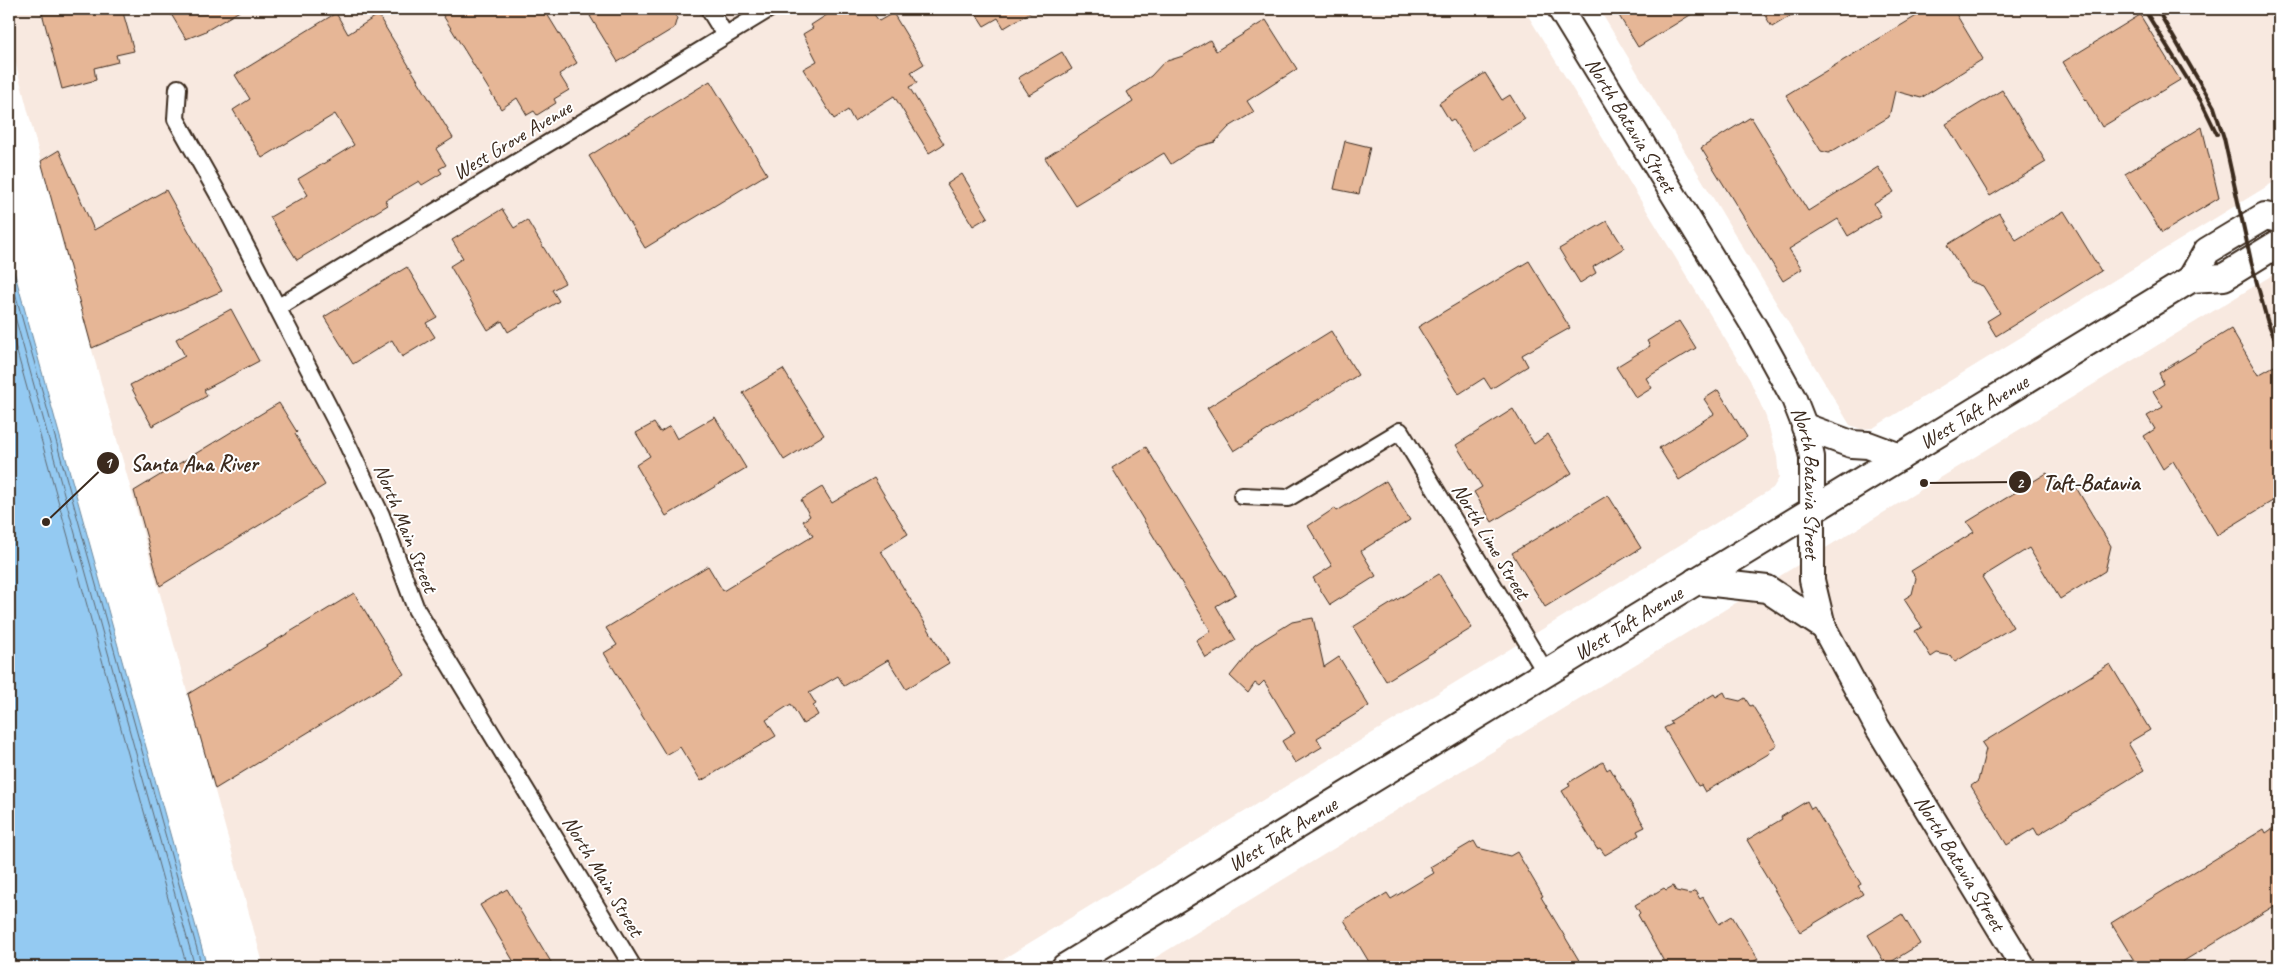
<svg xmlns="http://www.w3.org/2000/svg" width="2288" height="976" font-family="Caveat,sans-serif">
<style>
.built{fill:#f8e9e0}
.water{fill:#94caf2;stroke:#708a9d}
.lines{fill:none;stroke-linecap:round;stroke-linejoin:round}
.shore{stroke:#5f6a73;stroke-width:1}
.building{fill:#e6b696;stroke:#3b2a1e}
.street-casing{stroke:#3b2a1e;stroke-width:20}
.secondary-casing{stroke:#3b2a1e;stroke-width:28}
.primary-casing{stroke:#3b2a1e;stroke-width:30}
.street{stroke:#fff;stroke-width:16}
.secondary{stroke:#fff;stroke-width:24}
.primary{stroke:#fff;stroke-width:26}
.rail{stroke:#3b2a1e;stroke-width:4}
.labels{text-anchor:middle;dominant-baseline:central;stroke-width:4;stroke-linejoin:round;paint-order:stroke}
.street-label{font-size:21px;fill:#3b2a1e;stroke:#fff}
.leader{fill:none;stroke:#3b2a1e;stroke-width:2}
.callout-dot{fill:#3b2a1e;stroke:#fff;stroke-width:2}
.mark-label{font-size:15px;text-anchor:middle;font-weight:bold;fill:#fff}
.callout-label{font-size:22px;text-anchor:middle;font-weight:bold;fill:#3b2a1e;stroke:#fff;stroke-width:4;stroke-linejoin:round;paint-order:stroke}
</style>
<rect width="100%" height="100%" fill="#fff"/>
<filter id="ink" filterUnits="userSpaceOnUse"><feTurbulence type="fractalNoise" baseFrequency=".02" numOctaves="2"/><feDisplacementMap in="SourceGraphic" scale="10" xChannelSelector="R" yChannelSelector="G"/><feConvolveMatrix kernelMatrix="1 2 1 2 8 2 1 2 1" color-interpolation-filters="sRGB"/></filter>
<g filter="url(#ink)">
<path class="built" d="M 9,9 L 1524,9 L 1750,380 L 1766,417 L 1777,457 L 1779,478 L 1773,488 L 990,967 L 264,967 L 63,246 L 9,38 Z
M 1599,9 L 2279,9 L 2279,179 L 1873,428 L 1861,429 L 1850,425 Z
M 2279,271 L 2279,967 L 1140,967 Z"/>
<path class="water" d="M 9,253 L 207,967 L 9,967 Z"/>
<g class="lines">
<path class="shore" d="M 9,271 L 202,967
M 9,295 L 195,967
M 9,323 L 187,967"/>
</g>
<path class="building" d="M 41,9 L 122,9 L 134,51 L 116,55 L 118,62 L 94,68 L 96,80 L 62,89 Z
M 168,9 L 243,9 L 204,32 L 186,39 Z
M 439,9 L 544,9 L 577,63 L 559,74 L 569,90 L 554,99 L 556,103 L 537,115 L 534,111 L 527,115 L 517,98 L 501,109 Z
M 601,9 L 671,9 L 677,18 L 674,28 L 618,62 L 590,16 Z
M 836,9 L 870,9 L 879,21 L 893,13 L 924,64 L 911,72 L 917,83 L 909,87 L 944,144 L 929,153 L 894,96 L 854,121 L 848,110 L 834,119 L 803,69 L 817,61 L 803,34 L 813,28 L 811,25 Z
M 973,9 L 1036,9 L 1004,28 L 998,18 L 984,26 Z
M 1615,9 L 1700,9 L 1638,47 Z
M 1761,9 L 1802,9 L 1772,27 Z
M 1928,9 L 1953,9 L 1983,59 L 1921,98 L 1895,91 L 1889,117 L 1829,153 L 1821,151 L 1786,95 Z
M 336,13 L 348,34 L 378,15 L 453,138 L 436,149 L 446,165 L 439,169 L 442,173 L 422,185 L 419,181 L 385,201 L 388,205 L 297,260 L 270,217 L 308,195 L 298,179 L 354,145 L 335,114 L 262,158 L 233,110 L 250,99 L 235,75 Z
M 2140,15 L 2180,80 L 2102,127 L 2063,62 Z
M 1266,20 L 1297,69 L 1247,101 L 1254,112 L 1229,127 L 1215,142 L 1197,147 L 1171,164 L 1164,153 L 1076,206 L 1045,158 L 1133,102 L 1127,92 L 1151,76 L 1164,62 L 1183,56 L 1210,40 L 1216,51 Z
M 1062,52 L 1072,69 L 1029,95 L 1018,78 Z
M 1485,73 L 1502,100 L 1510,95 L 1525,119 L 1473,151 L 1453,119 L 1450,121 L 1439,103 Z
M 710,81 L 767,174 L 645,248 L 589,156 Z
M 2002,90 L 2046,162 L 1990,196 L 1946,124 Z
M 1751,117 L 1808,211 L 1878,167 L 1894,192 L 1874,204 L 1881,216 L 1848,236 L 1838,219 L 1789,249 L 1802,269 L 1783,281 L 1701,148 Z
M 2202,127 L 2219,198 L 2162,233 L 2125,174 Z
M 1345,141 L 1370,147 L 1359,194 L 1334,189 Z
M 59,150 L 94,230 L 166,190 L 222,291 L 92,348 L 41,161 Z
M 962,174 L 988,217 L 973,226 L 947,184 Z
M 502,209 L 514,228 L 527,220 L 565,283 L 552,290 L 559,301 L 508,332 L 502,321 L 488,330 L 450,266 L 463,258 L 452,240 Z
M 2064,211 L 2101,271 L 1996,336 L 1987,321 L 2000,313 L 1983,286 L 1969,281 L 1947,245 L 1999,213 L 2016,240 Z
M 1607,221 L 1624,248 L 1593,267 L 1596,273 L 1580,283 L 1559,249 Z
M 1529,261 L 1570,328 L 1522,355 L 1528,366 L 1491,389 L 1484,378 L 1459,394 L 1418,327 Z
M 407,267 L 437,317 L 426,323 L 435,337 L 402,357 L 392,340 L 353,364 L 324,317 Z
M 231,309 L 259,361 L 204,390 L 207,396 L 152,426 L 130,385 L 185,356 L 176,339 Z
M 1679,321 L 1696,348 L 1646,378 L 1652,388 L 1636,398 L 1616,367 L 1650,346 L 1647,341 Z
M 2231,329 L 2258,375 L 2274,366 L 2279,375 L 2279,497 L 2217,535 L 2173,461 L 2163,469 L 2144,436 L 2155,429 L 2147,416 L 2163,407 L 2153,391 L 2164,384 L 2159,373 Z
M 1331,331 L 1358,375 L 1234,451 L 1207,408 Z
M 783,369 L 824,435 L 784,460 L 743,393 Z
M 1718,390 L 1747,437 L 1679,480 L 1659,448 L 1714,414 L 1704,399 Z
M 279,403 L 297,432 L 295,434 L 325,485 L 160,586 L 134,491 Z
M 1513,409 L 1534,444 L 1548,434 L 1572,473 L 1492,522 L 1474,492 L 1482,487 L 1456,445 Z
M 715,417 L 746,468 L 666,516 L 636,465 L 650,456 L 636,433 L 654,423 L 660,432 L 670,426 L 677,439 Z
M 1146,447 L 1236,594 L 1216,606 L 1236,640 L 1206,658 L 1196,640 L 1211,631 L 1112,468 Z
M 2047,473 L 2051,480 L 2064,483 L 2071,479 L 2111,546 L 2105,571 L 2060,599 L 2029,548 L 1982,577 L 2013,627 L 1955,662 L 1951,656 L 1937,653 L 1931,657 L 1915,631 L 1922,627 L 1904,599 L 1912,594 L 1916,578 L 1911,571 L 1974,532 L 1967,522 Z
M 874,478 L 908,534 L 881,551 L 949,663 L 906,689 L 888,660 L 844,686 L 838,676 L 809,693 L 816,704 L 813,706 L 818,715 L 803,724 L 791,704 L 766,720 L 776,736 L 701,781 L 680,747 L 666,755 L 604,653 L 617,645 L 606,628 L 708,566 L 723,591 L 813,536 L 803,521 L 810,516 L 801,500 L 822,487 L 832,503 Z
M 1386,481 L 1410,520 L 1361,551 L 1376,576 L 1330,605 L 1313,578 L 1332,566 L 1308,526 L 1335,508 L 1337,511 Z
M 1608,495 L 1641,548 L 1545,607 L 1512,553 Z
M 1439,574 L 1472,628 L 1386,681 L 1353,627 Z
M 354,593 L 404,674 L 215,789 L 188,694 Z
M 1313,618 L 1324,667 L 1339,657 L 1369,706 L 1317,738 L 1322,747 L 1295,763 L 1282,741 L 1295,733 L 1264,681 L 1259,686 L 1255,683 L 1248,693 L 1230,676 L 1255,645 L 1292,622 Z
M 2110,664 L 2150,730 L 2128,743 L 2144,770 L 2038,835 L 2034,828 L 2007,845 L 1971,786 L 1978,781 L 1986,749 L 1982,743 Z
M 1724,692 L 1727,698 L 1740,701 L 1745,698 L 1750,706 L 1752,705 L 1777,745 L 1769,750 L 1770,753 L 1705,792 L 1701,785 L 1698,786 L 1664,728 L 1672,724 L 1670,721 L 1714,694 L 1716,697 Z
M 1603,762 L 1607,770 L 1610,768 L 1645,827 L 1637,831 L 1639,835 L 1605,855 L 1600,848 L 1597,849 L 1562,791 L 1570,786 L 1568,783 Z
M 1807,801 L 1811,809 L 1814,807 L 1861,884 L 1858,886 L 1863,894 L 1800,932 L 1758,863 L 1760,862 L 1747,840 L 1782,819 L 1781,817 Z
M 2279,824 L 2279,903 L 2174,967 L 2138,967 L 2111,923 L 2264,829 L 2266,833 Z
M 1474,841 L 1478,848 L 1510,856 L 1517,852 L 1543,896 L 1541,897 L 1583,967 L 1372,967 L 1344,920 L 1387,893 L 1391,899 L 1434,873 L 1430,867 Z
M 1673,886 L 1676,891 L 1690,894 L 1695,891 L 1700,899 L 1703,897 L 1719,924 L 1732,916 L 1758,959 L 1744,967 L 1667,967 L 1638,915 L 1640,913 L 1635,905 L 1664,888 L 1666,890 Z
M 507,889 L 554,967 L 517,967 L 480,905 Z
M 1902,914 L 1920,944 L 1886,965 L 1868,935 Z"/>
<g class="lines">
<g class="street-casing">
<path id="street" d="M 709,9 L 725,35
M 178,88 L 176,119 L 226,208 L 343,435 L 381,515 L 416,609 L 633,967
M 277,308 L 769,9
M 1242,496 L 1288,498 L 1400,431 L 1546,673"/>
</g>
<g class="secondary-casing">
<g id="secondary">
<path id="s1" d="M 1560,9 L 1755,328 L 1794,399 L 1805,427 L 1812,457 L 1812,580 L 1823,626 L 1876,725 L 2023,967"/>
</g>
</g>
<g class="primary-casing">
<g id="primary">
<path d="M 2191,279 L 2207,251 L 2265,216 L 2279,219"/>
<path d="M 1805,427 L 1851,444 L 1868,445 L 1900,457"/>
<path d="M 1696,581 L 1767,589 L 1823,626"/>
<path id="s2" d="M 1065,967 L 2191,279 L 2224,277 L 2279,243"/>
</g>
</g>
<use href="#street" class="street"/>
<use href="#secondary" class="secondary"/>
<use href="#primary" class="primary"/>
<path class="rail" d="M 2144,9 L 2201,101 L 2217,134
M 2157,9 L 2214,107 L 2224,138 L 2251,261 L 2267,320 L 2279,349"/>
</g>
</g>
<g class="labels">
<g class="street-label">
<text stroke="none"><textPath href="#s1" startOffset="136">North Batavia Street</textPath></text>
<text transform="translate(512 140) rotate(-31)">West Grove Avenue</text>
<text stroke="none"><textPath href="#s2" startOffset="1065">West Taft Avenue</textPath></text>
<text stroke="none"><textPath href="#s1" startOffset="541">North Batavia Street</textPath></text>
<text transform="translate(406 528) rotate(68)">North Main Street</text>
<text transform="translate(1491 541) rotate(59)">North Lime Street</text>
<text stroke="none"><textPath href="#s2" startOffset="660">West Taft Avenue</textPath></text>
<text stroke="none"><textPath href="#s2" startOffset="255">West Taft Avenue</textPath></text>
<text stroke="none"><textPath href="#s1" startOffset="960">North Batavia Street</textPath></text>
<text transform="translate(603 876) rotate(59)">North Main Street</text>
</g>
</g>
<path class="leader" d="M46 522L108 463M1924 483L2020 482"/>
<g class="callout-dot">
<circle cx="46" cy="522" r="5"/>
<circle cx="1924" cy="483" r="5"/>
<circle cx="108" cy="463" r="12"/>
<circle cx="2020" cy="482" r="12"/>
</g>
<g class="mark-label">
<text x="108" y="468">1</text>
<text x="2020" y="488">2</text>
</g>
<g class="callout-label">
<text x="194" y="471">Santa Ana River</text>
<text x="2091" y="490">Taft-Batavia</text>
</g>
<rect width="2288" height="976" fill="none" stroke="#fff" stroke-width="30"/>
<rect x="15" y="15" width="2258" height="946" fill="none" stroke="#3b2a1e" stroke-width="2" filter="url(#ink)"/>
</svg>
